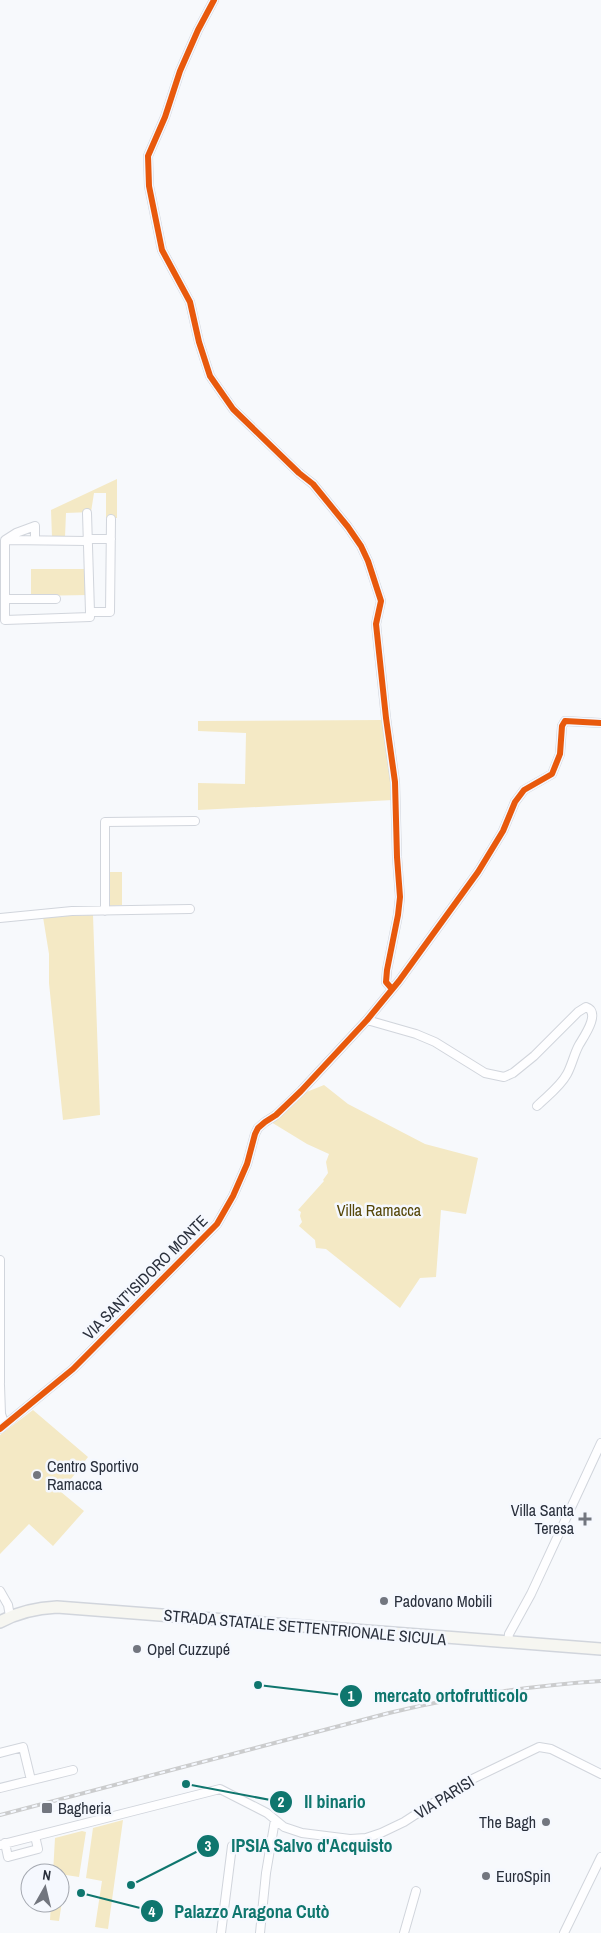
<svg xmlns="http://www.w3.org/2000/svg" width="601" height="1933" font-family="'Archivo Narrow',sans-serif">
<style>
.green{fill:#f4e9c5}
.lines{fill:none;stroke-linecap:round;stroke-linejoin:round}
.minor-casing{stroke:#d1d5dc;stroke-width:10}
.secondary-casing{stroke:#d1d5dc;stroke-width:14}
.minor{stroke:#fefeff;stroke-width:8}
.secondary{stroke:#f6f6f1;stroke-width:11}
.rail-casing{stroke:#cbcccd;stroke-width:4}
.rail{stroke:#f5f8fe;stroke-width:2;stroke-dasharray:5.5;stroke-linecap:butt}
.cycleway-casing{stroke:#f5f8fe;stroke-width:9}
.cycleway{stroke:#e8590c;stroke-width:6}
.poi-dot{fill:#72767f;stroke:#f5f8fe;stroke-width:2}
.labels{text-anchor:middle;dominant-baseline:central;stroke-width:5;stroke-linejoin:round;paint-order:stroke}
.park-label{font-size:16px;fill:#554608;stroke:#f5f8fe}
.street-label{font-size:16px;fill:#2a303c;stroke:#f5f8fe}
.poi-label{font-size:16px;fill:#2a303c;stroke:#f5f8fe;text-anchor:start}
.leader{fill:none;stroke:#0f766e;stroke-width:2}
.callout-dot{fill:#0f766e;stroke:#f5f8fe;stroke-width:2}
.mark-label{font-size:15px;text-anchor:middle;font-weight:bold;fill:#fff}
.callout-label{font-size:18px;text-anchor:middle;font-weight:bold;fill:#0f766e;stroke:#f5f8fe;stroke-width:5;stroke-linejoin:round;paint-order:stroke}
</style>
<rect width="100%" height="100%" fill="#f7f9fc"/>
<path class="green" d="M 117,479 L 117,518 L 106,518 L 106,493 L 94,493 L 91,512 L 66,513 L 65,537 L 52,537 L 51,510 Z
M 31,569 L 87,569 L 88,595 L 31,596 Z
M 384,720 L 393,800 L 198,810 L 198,783 L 245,784 L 246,733 L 198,731 L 198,721 Z
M 109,872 L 122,872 L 122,905 L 109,906 Z
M 93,915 L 100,1115 L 63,1120 L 49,983 L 49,954 L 43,917 Z
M 324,1085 L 348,1104 L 425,1144 L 478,1158 L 466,1214 L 441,1210 L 436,1277 L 420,1278 L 400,1308 L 326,1249 L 316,1248 L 315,1240 L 299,1226 L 302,1222 L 300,1216 L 301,1212 L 298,1210 L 324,1181 L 323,1180 L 328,1173 L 326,1162 L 329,1154 L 307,1144 L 271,1122 L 299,1095 Z
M 33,1410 L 88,1457 L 61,1492 L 84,1511 L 53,1546 L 29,1524 L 0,1554 L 0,1435 Z
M 123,1820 L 108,1929 L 95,1927 L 102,1881 L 86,1878 L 93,1828 Z
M 82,1831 L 86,1832 L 79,1877 L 66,1875 L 59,1921 L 50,1920 L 51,1903 L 60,1903 L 60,1873 L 53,1873 L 55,1838 Z"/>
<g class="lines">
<g class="minor-casing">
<path id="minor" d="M 214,0 L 198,30 L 180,71 L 165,117 L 148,156 L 149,186 L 162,250 L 190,302 L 199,342 L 210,376 L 233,409 L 299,473 L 313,484 L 348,527 L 361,546 L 368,561 L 381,601 L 376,624 L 386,718 L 395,782 L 397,857 L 400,897 L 398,915 L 387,970 L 386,982 L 392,989
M 87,513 L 90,612
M 87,539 L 111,539
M 7,540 L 87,541
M 35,540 L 35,526 L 16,533 L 5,540 L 5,620 L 90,617 L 90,612 L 110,612 L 111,519
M 5,599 L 56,599
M 105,911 L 105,822 L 195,821
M 0,918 L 72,911 L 190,909
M 367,1020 L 416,1034 L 435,1042 L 485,1073 L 504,1077 L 513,1073 L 534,1056 L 578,1012 L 586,1007 C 601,1012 585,1035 579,1045 C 574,1054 572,1065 567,1074 C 560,1087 547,1096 537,1106
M 0,1383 L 0,1260
M 0,1385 L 1,1414 L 5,1425
M 0,1429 L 73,1369 L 217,1224 L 233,1196 L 247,1164 L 255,1134 L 258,1128 L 265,1122 L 276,1115 L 301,1091 L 367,1020 L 399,981 L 478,872 L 503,831 L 515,802 L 524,790 L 552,774 L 560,754 L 562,726 L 565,721 L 601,723
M 0,1591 L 8,1605 L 10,1616
M 508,1643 L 509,1634 L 531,1594 L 601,1443
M 0,1753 L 23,1747 L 31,1780
M 0,1788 L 73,1770
M 5,1843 L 8,1857 L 38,1849 L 35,1836
M 0,1845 L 220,1789 L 267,1813 L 284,1827 L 302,1833 L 350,1839 L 366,1838 L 381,1833 L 404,1822 L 464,1783 L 539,1747 L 551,1749 L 601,1774
M 221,1933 L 232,1846
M 260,1933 L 266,1873 L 275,1820
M 404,1933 L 416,1891
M 564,1933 L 601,1857"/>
</g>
<g class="secondary-casing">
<path id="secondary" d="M 0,1622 C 18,1612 37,1608 57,1607 L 601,1649"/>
</g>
<use href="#minor" class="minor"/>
<use href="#secondary" class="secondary"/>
<g class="rail-casing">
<path id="rail" d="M 0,1815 L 389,1713 C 459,1696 529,1686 601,1681"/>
</g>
<use href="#rail" class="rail"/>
<g class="cycleway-casing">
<path id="cycleway" d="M 214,0 L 198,30 L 180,71 L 165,117 L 148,156 L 149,186 L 162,250 L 190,302 L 199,342 L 210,376 L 233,409 L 299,473 L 313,484 L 348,527 L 361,546 L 368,561 L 381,601 L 376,624 L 386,718 L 395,782 L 397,857 L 400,897 L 398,915 L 387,970 L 386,982 L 392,989
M 0,1429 L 73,1369 L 217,1224 L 233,1196 L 247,1164 L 255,1134 L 258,1128 L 265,1122 L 276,1115 L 301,1091 L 367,1020 L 399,981 L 478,872 L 503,831 L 515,802 L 524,790 L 552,774 L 560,754 L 562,726 L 565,721 L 601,723"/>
</g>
<use href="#cycleway" class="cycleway"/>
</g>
<g class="poi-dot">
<circle cx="37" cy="1475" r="5"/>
<path d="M582.5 1511.5h5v5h5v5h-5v5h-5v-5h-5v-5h5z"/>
<circle cx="384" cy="1601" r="5"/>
<circle cx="137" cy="1649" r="5"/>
<rect x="41" y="1802" width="12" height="12" rx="2.5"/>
<circle cx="546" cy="1822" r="5"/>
<circle cx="486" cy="1876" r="5"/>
</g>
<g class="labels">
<g class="park-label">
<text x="379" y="1210">Villa Ramacca</text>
</g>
<g class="street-label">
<text transform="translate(145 1277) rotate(-45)">VIA SANT'ISIDORO MONTE</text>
<text transform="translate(305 1627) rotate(5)">STRADA STATALE SETTENTRIONALE SICULA</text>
<text transform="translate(444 1797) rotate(-32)">VIA PARISI</text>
</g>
<g class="poi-label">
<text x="47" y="1466">Centro Sportivo<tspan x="47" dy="18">Ramacca</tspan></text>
<text x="574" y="1510" text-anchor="end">Villa Santa<tspan x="574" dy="18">Teresa</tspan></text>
<text x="394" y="1601">Padovano Mobili</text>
<text x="147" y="1649">Opel Cuzzupé</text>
<text x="58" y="1808">Bagheria</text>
<text x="536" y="1822" text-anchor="end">The Bagh</text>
<text x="496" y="1876">EuroSpin</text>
</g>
</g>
<path class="leader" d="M258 1685L351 1696M186 1784L281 1802M131 1885L208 1846M81 1893L152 1911"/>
<g class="callout-dot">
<circle cx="258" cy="1685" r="5"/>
<circle cx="186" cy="1784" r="5"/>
<circle cx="131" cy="1885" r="5"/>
<circle cx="81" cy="1893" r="5"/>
<circle cx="351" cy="1696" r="12"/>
<circle cx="281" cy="1802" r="12"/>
<circle cx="208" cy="1846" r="12"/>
<circle cx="152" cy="1911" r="12"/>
</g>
<g class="mark-label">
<text x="351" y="1701">1</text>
<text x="281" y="1807">2</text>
<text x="208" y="1851">3</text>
<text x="152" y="1917">4</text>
</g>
<g class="callout-label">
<text x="451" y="1702">mercato ortofrutticolo</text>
<text x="335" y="1808">Il binario</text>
<text x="312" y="1852">IPSIA Salvo d'Acquisto</text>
<text x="252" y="1918">Palazzo Aragona Cutò</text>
</g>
<g transform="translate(45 1888) rotate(8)"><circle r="24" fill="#f5f8fe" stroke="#a4a8b0"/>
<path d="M0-4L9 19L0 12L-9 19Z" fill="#72767f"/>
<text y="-8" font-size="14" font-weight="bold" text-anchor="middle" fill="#2a303c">N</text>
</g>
</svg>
